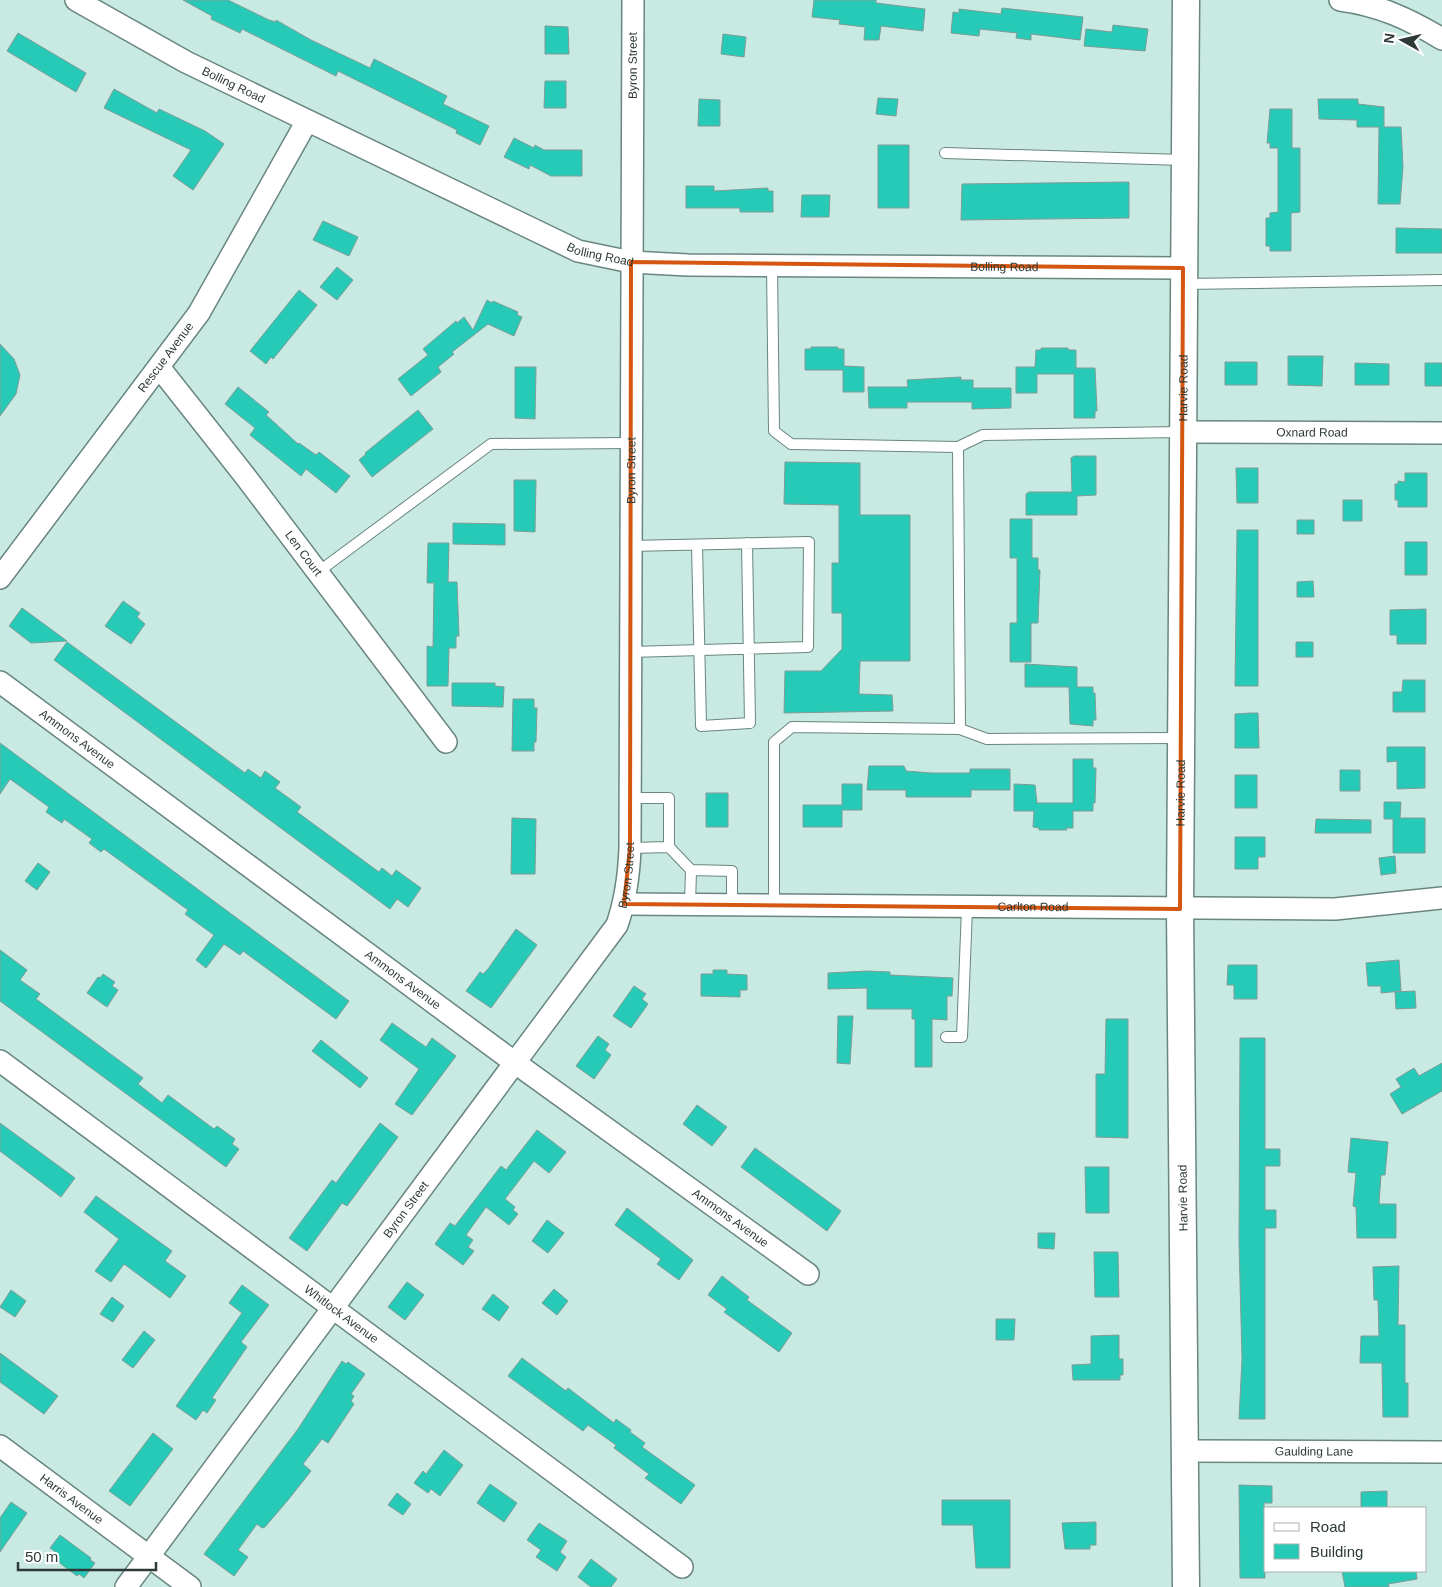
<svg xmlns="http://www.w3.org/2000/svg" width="1442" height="1587" font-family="Helvetica,sans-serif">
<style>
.building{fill:#26cab7;stroke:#7e9c96}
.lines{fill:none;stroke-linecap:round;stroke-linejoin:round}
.service-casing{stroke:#698681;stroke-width:12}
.minor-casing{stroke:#698681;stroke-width:24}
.tertiary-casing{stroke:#698681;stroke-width:29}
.service{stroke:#fff;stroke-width:10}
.minor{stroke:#fff;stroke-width:21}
.tertiary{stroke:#fff;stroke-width:26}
.marked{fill:none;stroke:#d55610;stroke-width:4;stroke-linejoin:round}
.labels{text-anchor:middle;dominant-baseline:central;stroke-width:4.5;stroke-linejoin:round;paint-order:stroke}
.street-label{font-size:12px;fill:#2d3a37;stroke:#fff}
</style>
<rect width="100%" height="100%" fill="#c9e9e3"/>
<path class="building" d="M 183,0 L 228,0 L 269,20 L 276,22 L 276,20 L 311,40 L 370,68 L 374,59 L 447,96 L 443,104 L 489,126 L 480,145 L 456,133 L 457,130 L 338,71 L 336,76 L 242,29 L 240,33 L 211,19 L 212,16 Z
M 814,0 L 876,0 L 876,3 L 925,9 L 923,31 L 881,26 L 879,40 L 864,40 L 865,27 L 839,24 L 840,20 L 812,17 Z
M 1002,8 L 1083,17 L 1080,40 L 1031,34 L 1031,40 L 1016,38 L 1017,33 L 980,29 L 979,36 L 951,33 L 953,12 L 959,13 L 959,9 L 1001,14 Z
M 1113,25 L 1148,29 L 1145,51 L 1084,46 L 1086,29 L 1112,32 Z
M 545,26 L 568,27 L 569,54 L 545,54 Z
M 18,33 L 86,73 L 76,92 L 7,51 Z
M 723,34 L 746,37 L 744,57 L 721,54 Z
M 545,81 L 566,81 L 566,108 L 544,108 Z
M 114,89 L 157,113 L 159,109 L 205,131 L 224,144 L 193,190 L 173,176 L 191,150 L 104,108 Z
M 878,98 L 898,99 L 896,116 L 876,114 Z
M 699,99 L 720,100 L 720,126 L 698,126 Z
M 1318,99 L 1358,99 L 1358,104 L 1384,107 L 1384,127 L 1401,127 L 1403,167 L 1400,204 L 1378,204 L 1379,127 L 1357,127 L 1357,120 L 1319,119 Z
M 1270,109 L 1292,109 L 1292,148 L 1300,148 L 1300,212 L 1291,213 L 1291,251 L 1270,251 L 1270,246 L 1266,246 L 1266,218 L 1270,218 L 1270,213 L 1278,212 L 1278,148 L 1270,148 L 1270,143 L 1267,143 Z
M 514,138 L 534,148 L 535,145 L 544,150 L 582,150 L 582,176 L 551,176 L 530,165 L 529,169 L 504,157 Z
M 878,145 L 909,145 L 909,208 L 878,208 Z
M 1129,182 L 1129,218 L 961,220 L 962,184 Z
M 686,186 L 714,186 L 714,191 L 768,188 L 768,191 L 773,191 L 773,212 L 740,212 L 740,208 L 686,208 Z
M 802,195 L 830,195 L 829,217 L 801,217 Z
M 323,221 L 358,237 L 349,256 L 313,240 Z
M 1396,228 L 1442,229 L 1442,253 L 1396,253 Z
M 337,267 L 353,280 L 337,300 L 320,287 Z
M 299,290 L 317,305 L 273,359 L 271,357 L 266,364 L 250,351 Z
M 487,300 L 492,303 L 493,301 L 518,312 L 517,315 L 522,317 L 514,336 L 488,324 L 452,352 L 454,354 L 438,367 L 441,372 L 411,396 L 398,379 L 428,355 L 423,349 L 456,321 L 457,323 L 464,317 L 473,330 Z
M 0,344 L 14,359 L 20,375 L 16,394 L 0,416 Z
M 811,347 L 838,347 L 838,349 L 844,349 L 844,366 L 864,367 L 864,392 L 843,392 L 843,370 L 805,370 L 805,349 L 811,349 Z
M 1041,348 L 1068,348 L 1068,350 L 1076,350 L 1076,368 L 1095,368 L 1097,411 L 1095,411 L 1095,418 L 1074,418 L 1074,374 L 1037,374 L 1037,393 L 1016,393 L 1016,367 L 1035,367 L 1036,350 L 1041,350 Z
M 1288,356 L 1323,356 L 1322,386 L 1288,385 Z
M 1225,362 L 1257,362 L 1257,385 L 1225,385 Z
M 1355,363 L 1389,364 L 1389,385 L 1355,385 Z
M 1425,363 L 1442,363 L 1442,386 L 1425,386 Z
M 515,367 L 536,367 L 535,419 L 515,418 Z
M 961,377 L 961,380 L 973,380 L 973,388 L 1011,388 L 1011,408 L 972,409 L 972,402 L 907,402 L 907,408 L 869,408 L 868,387 L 908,387 L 907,380 Z
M 238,387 L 269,412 L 266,415 L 298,444 L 299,443 L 316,455 L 319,452 L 350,476 L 336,493 L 306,469 L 301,476 L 250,435 L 255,428 L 225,404 Z
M 418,410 L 433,429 L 372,477 L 359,460 L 366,454 L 365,453 Z
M 1074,456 L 1096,456 L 1096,495 L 1077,496 L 1077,515 L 1026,515 L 1026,494 L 1029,492 L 1072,492 L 1071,458 Z
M 785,462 L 860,463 L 860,515 L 910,515 L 910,661 L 860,661 L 859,694 L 892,695 L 893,711 L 784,713 L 785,671 L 821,671 L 842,649 L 842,613 L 832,613 L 832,563 L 839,563 L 839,505 L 784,504 Z
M 1236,468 L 1258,468 L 1258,503 L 1237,503 Z
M 1405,473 L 1427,473 L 1427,507 L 1398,507 L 1398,500 L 1395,500 L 1395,484 L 1398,484 L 1398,481 L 1405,482 Z
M 514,480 L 536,480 L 535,532 L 514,531 Z
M 1343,500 L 1362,500 L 1362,521 L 1343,521 Z
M 1010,519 L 1032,519 L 1032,558 L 1038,558 L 1038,570 L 1040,570 L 1038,623 L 1031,623 L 1031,662 L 1010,662 L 1010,623 L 1017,623 L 1017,558 L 1010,558 Z
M 1297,520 L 1314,520 L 1314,534 L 1297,534 Z
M 453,523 L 505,524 L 505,545 L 453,544 Z
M 1237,530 L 1258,530 L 1258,686 L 1235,686 Z
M 1405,542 L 1427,542 L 1427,575 L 1405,575 Z
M 428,543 L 449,543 L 448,582 L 457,582 L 459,636 L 456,636 L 456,648 L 449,648 L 448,686 L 427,686 L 427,646 L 433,647 L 434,583 L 427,583 Z
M 1313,581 L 1314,597 L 1297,597 L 1297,582 Z
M 123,601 L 140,613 L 137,617 L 145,624 L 131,644 L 105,626 Z
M 22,608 L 67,641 L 31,643 L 9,626 Z
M 1426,609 L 1426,644 L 1397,644 L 1397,635 L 1390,635 L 1390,610 Z
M 67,642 L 245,773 L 248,769 L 261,778 L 265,771 L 280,782 L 275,788 L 301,807 L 297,812 L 379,872 L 382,868 L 392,876 L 396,870 L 421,888 L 408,907 L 397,899 L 390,909 L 54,660 Z
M 1296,642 L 1313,642 L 1313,657 L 1296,657 Z
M 1025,664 L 1077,667 L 1077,687 L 1093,687 L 1093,693 L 1095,693 L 1096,720 L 1093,720 L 1093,726 L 1070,724 L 1069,687 L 1025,687 Z
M 1403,680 L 1425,680 L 1425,712 L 1393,712 L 1393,692 L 1402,692 Z
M 452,683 L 495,683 L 495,686 L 504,687 L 503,707 L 452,706 Z
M 513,699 L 534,699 L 534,708 L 537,708 L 536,742 L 534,742 L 534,751 L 512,751 Z
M 1251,713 L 1258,713 L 1259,748 L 1235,748 L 1235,714 Z
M 0,743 L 349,1001 L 336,1019 L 243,951 L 240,955 L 224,944 L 206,968 L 196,960 L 214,935 L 185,914 L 188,910 L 104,849 L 101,852 L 89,843 L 92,839 L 64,819 L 62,823 L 46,812 L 49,807 L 10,779 L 0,794 Z
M 1387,747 L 1425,747 L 1425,788 L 1397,789 L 1397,761 L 1387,762 Z
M 1073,759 L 1093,759 L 1093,768 L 1096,768 L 1095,803 L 1093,803 L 1093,811 L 1073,811 L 1073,828 L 1066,828 L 1067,830 L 1039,830 L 1039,828 L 1033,827 L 1034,811 L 1014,811 L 1014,784 L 1035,785 L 1037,803 L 1073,803 Z
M 869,766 L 904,766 L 906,771 L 932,773 L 970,773 L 970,769 L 1010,769 L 1010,790 L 971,790 L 971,797 L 906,797 L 906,790 L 867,790 Z
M 1340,770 L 1360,770 L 1360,791 L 1340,791 Z
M 1235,775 L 1257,775 L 1257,808 L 1235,808 Z
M 842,784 L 862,784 L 862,810 L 842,810 L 842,827 L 803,827 L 803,805 L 842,805 Z
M 706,793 L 728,793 L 728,827 L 706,827 Z
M 1384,802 L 1401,802 L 1400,818 L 1425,818 L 1425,853 L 1393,853 L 1393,819 L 1384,819 Z
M 512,818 L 536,819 L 535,874 L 511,874 Z
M 1316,819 L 1371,820 L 1371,833 L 1315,833 Z
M 1235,837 L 1265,837 L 1265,857 L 1258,857 L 1258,869 L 1235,869 Z
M 1395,856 L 1396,873 L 1381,875 L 1379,858 Z
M 38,863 L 50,872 L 37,890 L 25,881 Z
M 516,929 L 537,945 L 491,1008 L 466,991 L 480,972 L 483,974 L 488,969 Z
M 0,950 L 27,970 L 20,980 L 40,994 L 36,999 L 143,1078 L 138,1084 L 162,1103 L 168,1095 L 214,1129 L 217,1126 L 235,1139 L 232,1144 L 239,1149 L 226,1167 L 0,1001 Z
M 1399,960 L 1401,991 L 1381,993 L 1381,986 L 1368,986 L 1366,963 Z
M 1228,965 L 1257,965 L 1257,999 L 1234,999 L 1234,985 L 1227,985 Z
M 713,970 L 727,970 L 727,974 L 747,975 L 747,990 L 740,990 L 740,997 L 701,996 L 701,974 L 713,974 Z
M 867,971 L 890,972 L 890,975 L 953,978 L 952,996 L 947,996 L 947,1020 L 932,1019 L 932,1067 L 915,1067 L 915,1019 L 912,1019 L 912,1009 L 867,1009 L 867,988 L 828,989 L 828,973 Z
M 103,974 L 115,982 L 112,986 L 118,990 L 107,1007 L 87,993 L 98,977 L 100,978 Z
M 634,986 L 646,994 L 642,999 L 648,1004 L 631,1028 L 613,1016 Z
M 1415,991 L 1416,1008 L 1396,1009 L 1395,992 Z
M 838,1016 L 853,1016 L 850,1064 L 837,1063 Z
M 1106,1019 L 1128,1019 L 1128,1138 L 1096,1137 L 1096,1074 L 1105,1074 Z
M 392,1023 L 426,1047 L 432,1038 L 456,1056 L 412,1115 L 395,1104 L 419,1069 L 380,1040 Z
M 598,1036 L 609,1044 L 605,1050 L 611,1055 L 594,1079 L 576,1066 Z
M 1240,1038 L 1265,1038 L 1265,1149 L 1280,1149 L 1280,1166 L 1265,1166 L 1265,1210 L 1276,1210 L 1276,1228 L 1265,1228 L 1265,1419 L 1239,1419 L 1242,1359 L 1239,1243 Z
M 321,1040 L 368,1078 L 360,1088 L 312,1051 Z
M 1442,1063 L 1442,1091 L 1402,1114 L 1390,1094 L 1401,1087 L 1396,1079 L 1414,1068 L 1419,1076 Z
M 697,1105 L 727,1127 L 712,1146 L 683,1124 Z
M 0,1123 L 75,1178 L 61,1197 L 0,1151 Z
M 380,1123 L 398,1137 L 347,1206 L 342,1203 L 307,1251 L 289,1238 L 332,1180 L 336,1183 Z
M 537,1130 L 566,1152 L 549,1173 L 534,1161 L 505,1199 L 515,1207 L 513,1210 L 518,1214 L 509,1225 L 486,1207 L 466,1235 L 473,1240 L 468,1247 L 474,1251 L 463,1265 L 435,1244 L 450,1223 L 455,1226 L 501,1166 L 506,1170 Z
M 1351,1138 L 1388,1142 L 1385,1175 L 1381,1175 L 1379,1204 L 1396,1204 L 1396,1238 L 1357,1238 L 1356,1207 L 1353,1206 L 1356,1173 L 1348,1172 Z
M 755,1148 L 841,1211 L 827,1231 L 741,1167 Z
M 1085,1167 L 1109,1167 L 1109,1213 L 1086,1213 Z
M 96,1196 L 172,1251 L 165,1261 L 186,1276 L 170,1298 L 124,1264 L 111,1282 L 95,1271 L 119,1239 L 84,1212 Z
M 627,1208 L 693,1260 L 679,1280 L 657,1264 L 661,1259 L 615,1225 Z
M 547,1220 L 564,1233 L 548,1253 L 532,1241 Z
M 1038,1233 L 1055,1233 L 1054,1249 L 1038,1248 Z
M 1094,1252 L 1118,1252 L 1119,1297 L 1095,1297 Z
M 1399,1266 L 1398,1325 L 1405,1325 L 1405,1383 L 1408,1383 L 1408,1417 L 1383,1417 L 1382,1363 L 1360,1363 L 1361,1336 L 1379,1336 L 1378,1300 L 1374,1300 L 1373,1267 Z
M 722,1276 L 749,1297 L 747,1300 L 792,1333 L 779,1352 L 724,1312 L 727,1309 L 708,1295 Z
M 407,1282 L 424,1295 L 405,1320 L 388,1307 Z
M 242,1285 L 269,1305 L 241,1342 L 247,1347 L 212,1398 L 216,1400 L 207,1413 L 203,1410 L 196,1420 L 176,1406 L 242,1313 L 229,1303 Z
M 554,1289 L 568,1301 L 557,1315 L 542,1303 Z
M 11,1290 L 26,1301 L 15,1317 L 0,1307 Z
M 493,1294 L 509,1307 L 499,1321 L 482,1309 Z
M 112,1297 L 124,1306 L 113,1322 L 100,1314 Z
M 996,1319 L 1015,1319 L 1014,1340 L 996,1340 Z
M 144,1331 L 155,1340 L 133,1368 L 122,1360 Z
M 1119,1335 L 1119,1359 L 1123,1359 L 1123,1375 L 1120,1375 L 1120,1380 L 1073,1380 L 1072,1365 L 1091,1364 L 1091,1336 Z
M 0,1353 L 58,1396 L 44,1414 L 0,1382 Z
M 522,1358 L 566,1391 L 568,1388 L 614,1423 L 616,1419 L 631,1430 L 630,1432 L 645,1443 L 642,1447 L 695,1485 L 681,1504 L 645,1478 L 649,1474 L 614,1448 L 616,1445 L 588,1425 L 583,1431 L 508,1376 Z
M 342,1361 L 346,1364 L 348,1362 L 365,1374 L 351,1394 L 354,1396 L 351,1401 L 354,1404 L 328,1443 L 322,1439 L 303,1464 L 311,1471 L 288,1500 L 265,1527 L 262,1528 L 257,1524 L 238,1550 L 248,1557 L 234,1576 L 204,1554 L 298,1429 Z
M 153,1433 L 173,1449 L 130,1506 L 109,1491 Z
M 444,1450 L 463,1465 L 440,1496 L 431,1489 L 428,1493 L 414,1483 L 423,1471 L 426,1474 Z
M 490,1484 L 517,1503 L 504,1522 L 477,1503 Z
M 1239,1485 L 1272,1486 L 1272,1503 L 1264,1503 L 1265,1578 L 1240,1578 Z
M 1387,1491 L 1387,1508 L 1361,1508 L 1361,1492 Z
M 397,1493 L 411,1504 L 403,1515 L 388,1505 Z
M 942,1500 L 1010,1500 L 1010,1568 L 976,1568 L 973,1525 L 942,1525 Z
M 11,1502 L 27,1513 L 0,1552 L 0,1518 Z
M 1096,1522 L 1096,1545 L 1090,1545 L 1090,1549 L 1065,1549 L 1062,1523 Z
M 539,1523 L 567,1541 L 560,1552 L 566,1557 L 557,1571 L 536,1557 L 541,1550 L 527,1540 Z
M 60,1535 L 91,1558 L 90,1560 L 95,1563 L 84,1578 L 79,1574 L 77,1576 L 53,1558 L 57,1553 L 50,1548 Z
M 591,1559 L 617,1579 L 611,1587 L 591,1587 L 578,1577 Z
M 1342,1571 L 1416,1571 L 1417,1579 L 1388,1584 L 1389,1587 L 1345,1587 Z"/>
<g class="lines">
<g class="service-casing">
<path id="service" d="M 945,153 L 1184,160
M 772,266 L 774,431 L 791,444 L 958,447 L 983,435 L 1182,432
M 1184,284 L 1442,280
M 958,447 L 960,729
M 697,545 L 701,726 L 750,723 L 747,543
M 318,572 L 491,444 L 630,443
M 630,652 L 808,647 L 809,542 L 630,546
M 630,798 L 669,798 L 669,847
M 630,848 L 669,847 L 691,870
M 690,905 L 691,870 L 732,871 L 732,905
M 774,906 L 774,742 L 792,727 L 960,729 L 987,739 L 1180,738
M 946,1037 L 962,1037 L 967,908"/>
</g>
<g class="minor-casing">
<g id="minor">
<path id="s1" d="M 76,0 L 186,62 L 578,251 L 631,262 L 688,265 L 1183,268"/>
<path d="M 1340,0 C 1379,5 1409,19 1442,39"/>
<path id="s2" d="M 159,367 L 245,476 L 446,742"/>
<path id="s3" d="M 1182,432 L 1442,433"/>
<path id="s4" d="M 0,578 L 199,313 L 307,121"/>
<path id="s5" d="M 0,682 L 514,1062 L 808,1274"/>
<path id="s6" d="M 624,904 L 1335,909 L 1442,898"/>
<path id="s7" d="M 0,1061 L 682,1567"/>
<path id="s8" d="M 0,1446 L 190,1587"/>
<path id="s9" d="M 1185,1451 L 1442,1452"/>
<path id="s10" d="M 126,1587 L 617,925 C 626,899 629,875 630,848 L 633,0"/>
</g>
</g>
<g class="tertiary-casing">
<g id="tertiary">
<path id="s11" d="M 1186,1587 L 1180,909 L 1186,0"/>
</g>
</g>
<use href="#service" class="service"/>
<use href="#minor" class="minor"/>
<use href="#tertiary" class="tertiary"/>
</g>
<path class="marked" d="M 631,262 L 1183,268 L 1180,909 L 624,904 L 630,848 Z"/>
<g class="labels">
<g class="street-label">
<text stroke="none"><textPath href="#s10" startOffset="1685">Byron Street</textPath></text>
<text stroke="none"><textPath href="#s1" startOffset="179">Bolling Road</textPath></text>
<text stroke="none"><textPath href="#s1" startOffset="584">Bolling Road</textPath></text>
<text stroke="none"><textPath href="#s1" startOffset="989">Bolling Road</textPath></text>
<text stroke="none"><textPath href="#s4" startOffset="276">Rescue Avenue</textPath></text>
<text stroke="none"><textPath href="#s11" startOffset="1199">Harvie Road</textPath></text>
<text stroke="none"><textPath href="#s3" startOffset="130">Oxnard Road</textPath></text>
<text stroke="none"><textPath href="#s10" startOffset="1280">Byron Street</textPath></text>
<text stroke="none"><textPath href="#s2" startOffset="236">Len Court</textPath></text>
<text stroke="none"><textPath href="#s5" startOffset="96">Ammons Avenue</textPath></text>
<text stroke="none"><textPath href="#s11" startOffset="794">Harvie Road</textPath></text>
<text stroke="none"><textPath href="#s10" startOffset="875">Byron Street</textPath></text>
<text stroke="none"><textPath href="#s6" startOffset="409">Carlton Road</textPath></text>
<text stroke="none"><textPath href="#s5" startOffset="501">Ammons Avenue</textPath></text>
<text transform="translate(1183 1198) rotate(-91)">Harvie Road</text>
<text stroke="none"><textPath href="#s10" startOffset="470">Byron Street</textPath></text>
<text stroke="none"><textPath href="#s5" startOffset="906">Ammons Avenue</textPath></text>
<text stroke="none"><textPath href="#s7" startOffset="425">Whitlock Avenue</textPath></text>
<text stroke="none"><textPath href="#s9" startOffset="129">Gaulding Lane</textPath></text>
<text stroke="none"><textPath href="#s8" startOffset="89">Harris Avenue</textPath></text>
</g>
</g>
<rect x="1264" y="1507" width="162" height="65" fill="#ffffff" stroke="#abb0af"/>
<rect x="1274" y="1523" width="25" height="8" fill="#ffffff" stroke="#abb0af"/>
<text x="1310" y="1532" font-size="15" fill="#2d3a37">Road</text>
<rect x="1274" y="1544" width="25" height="15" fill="#26cab7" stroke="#abb0af"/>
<text x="1310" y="1557" font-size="15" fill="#2d3a37">Building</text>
<g transform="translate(1402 40) rotate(278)" stroke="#ffffff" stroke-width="4" paint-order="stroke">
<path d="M0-4L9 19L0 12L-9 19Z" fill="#2d3a37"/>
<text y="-8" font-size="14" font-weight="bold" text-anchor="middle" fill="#2d3a37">N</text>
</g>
<path d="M18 1562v8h138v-8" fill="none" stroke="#2d3a37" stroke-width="2.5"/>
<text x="25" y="1562" font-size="15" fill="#2d3a37" stroke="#ffffff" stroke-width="4" paint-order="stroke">50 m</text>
</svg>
